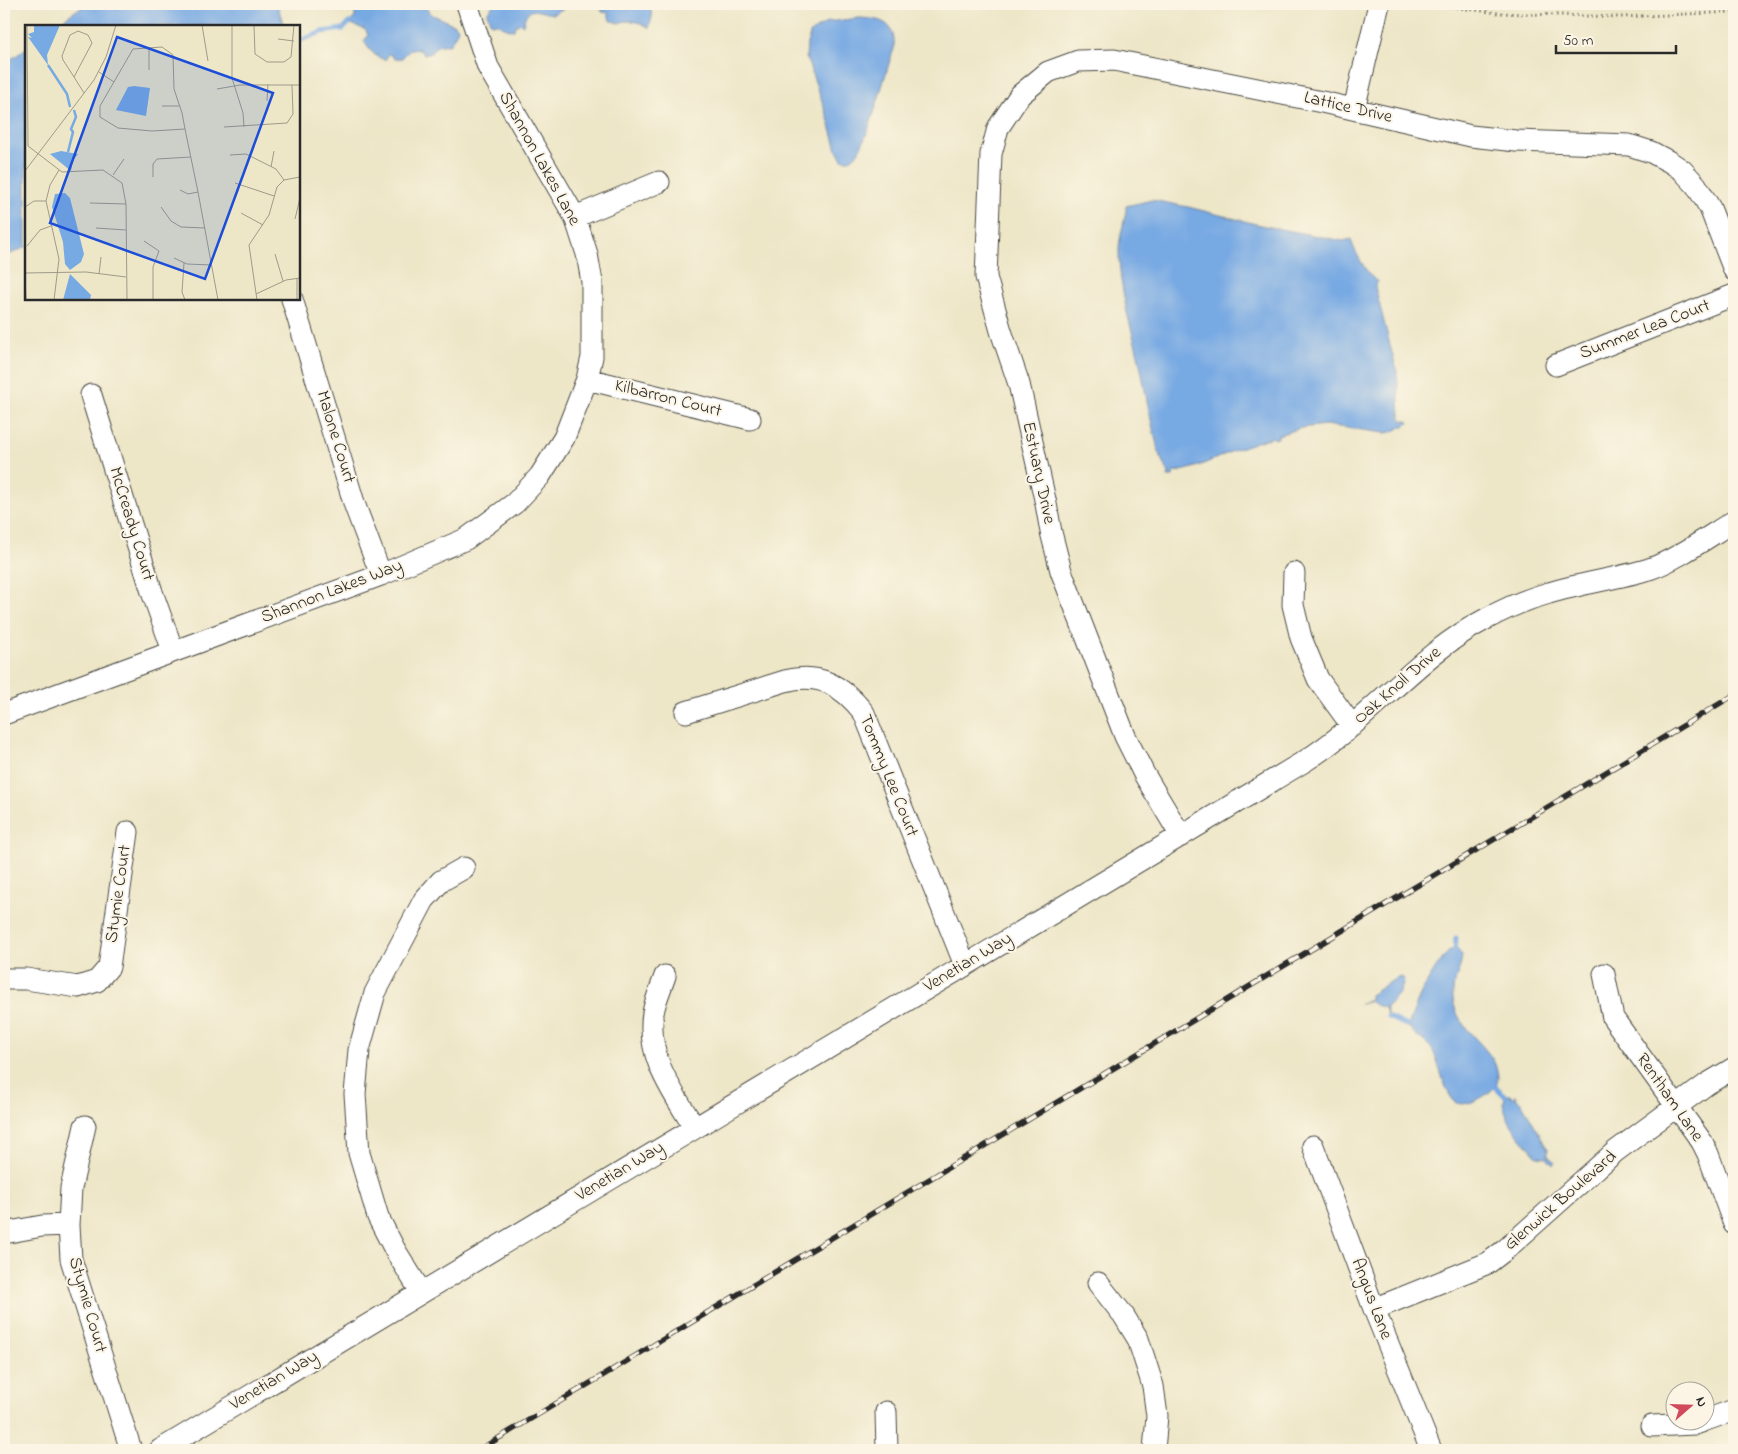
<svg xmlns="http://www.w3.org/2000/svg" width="1738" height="1454" font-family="'Indie Flower',sans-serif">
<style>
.water{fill:#77a9e3;stroke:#516a87}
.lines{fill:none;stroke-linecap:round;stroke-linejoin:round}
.stream{stroke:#77a9e3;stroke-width:5}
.minor-casing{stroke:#484742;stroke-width:23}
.path{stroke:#484742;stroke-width:3;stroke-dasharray:1 4;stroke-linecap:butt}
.minor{stroke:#fff;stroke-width:21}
.rail-casing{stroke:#2b2b2b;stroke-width:5.5}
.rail{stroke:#fcf5e5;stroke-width:4;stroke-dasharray:11;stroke-linecap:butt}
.labels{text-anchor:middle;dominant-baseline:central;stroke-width:4;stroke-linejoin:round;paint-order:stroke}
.street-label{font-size:18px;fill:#2b2b2b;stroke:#fcf5e5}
.inset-river{fill:none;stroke:#77a9e3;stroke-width:2.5}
.inset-road{fill:none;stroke:#9f9b89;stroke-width:1}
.view{fill:#1d4ed8;fill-opacity:0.15;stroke:#1d4ed8;stroke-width:2.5}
.inset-edge{fill:none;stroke:#2b2b2b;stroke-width:2.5}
</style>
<rect width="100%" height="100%" fill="#fcf5e5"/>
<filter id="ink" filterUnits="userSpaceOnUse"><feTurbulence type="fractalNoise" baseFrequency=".02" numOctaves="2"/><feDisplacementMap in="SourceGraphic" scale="10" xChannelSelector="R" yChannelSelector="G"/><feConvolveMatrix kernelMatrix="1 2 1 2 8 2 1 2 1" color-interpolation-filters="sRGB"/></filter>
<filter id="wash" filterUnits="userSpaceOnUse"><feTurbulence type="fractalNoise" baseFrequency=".0096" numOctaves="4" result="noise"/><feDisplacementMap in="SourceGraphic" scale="20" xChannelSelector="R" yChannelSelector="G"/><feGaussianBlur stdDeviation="1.12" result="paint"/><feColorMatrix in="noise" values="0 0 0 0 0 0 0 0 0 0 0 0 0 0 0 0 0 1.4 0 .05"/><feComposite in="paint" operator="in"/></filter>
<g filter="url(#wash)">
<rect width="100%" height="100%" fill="#ede6c7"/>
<path class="water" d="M 89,4 L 277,4 L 284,26 L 54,26 C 65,19 77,8 89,4 Z
M 350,4 L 421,4 L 433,15 L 455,25 L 458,28 L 457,32 L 449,45 C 442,44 434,45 431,53 L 423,54 L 420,50 L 410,49 L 402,58 L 394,59 L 392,55 L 389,54 L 385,60 C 375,57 369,50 364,41 L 368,36 L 366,30 L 349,23 L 355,17 L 355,11 Z
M 494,4 L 572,4 L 553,14 C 537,12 527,3 523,25 L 520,23 L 515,26 L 514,30 C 506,31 500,21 491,24 L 487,13 Z
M 589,4 L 650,4 L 652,17 L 649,28 C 639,21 630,19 618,23 L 610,20 L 608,13 L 602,12 L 602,9 Z
M 859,18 C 882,19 896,22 894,49 C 886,68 867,149 853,158 C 849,161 846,160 842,159 L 837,150 L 828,118 L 806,57 L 807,43 L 811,32 L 828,22 Z
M 26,48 L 26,247 L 4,257 L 4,63 L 16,56 Z
M 1152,200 L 1188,207 L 1260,225 L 1343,241 L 1351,239 C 1353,249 1369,279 1378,281 L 1375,287 L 1397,372 L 1400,415 L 1402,420 L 1408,421 L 1409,423 L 1392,432 L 1385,433 L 1325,425 L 1301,428 L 1278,435 L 1278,438 L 1275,439 L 1272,437 C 1260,441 1247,445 1235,450 C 1215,458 1196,470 1174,472 L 1173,477 L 1168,477 L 1169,472 C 1156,463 1143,375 1138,355 C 1133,334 1126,313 1123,291 C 1120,278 1119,263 1119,250 C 1119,236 1127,214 1126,206 Z
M 1450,950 L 1458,950 L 1462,956 C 1461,971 1451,983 1453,998 C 1456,1033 1497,1047 1498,1077 C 1498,1081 1496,1085 1496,1088 L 1495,1087 C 1488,1094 1482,1098 1472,1102 C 1468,1103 1462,1105 1457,1103 C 1446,1098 1439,1063 1433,1051 C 1427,1041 1415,1037 1409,1027 L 1406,1027 L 1405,1023 L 1409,1024 C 1418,996 1431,972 1450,950 Z
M 1400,977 L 1404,979 C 1403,991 1394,1000 1386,1007 L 1388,1017 L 1385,1008 L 1375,1005 L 1371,1001 L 1360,1004 L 1370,1000 L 1370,995 L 1390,982 Z
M 1504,1095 L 1510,1095 L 1513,1098 L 1515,1095 L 1517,1099 L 1522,1103 L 1548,1149 L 1548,1156 L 1555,1162 L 1553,1165 L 1546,1157 L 1537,1156 C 1524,1141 1505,1123 1503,1102 L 1505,1099 Z"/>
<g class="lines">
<path class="stream" d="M 299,41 L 322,32 L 343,29 L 349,23
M 1455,951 L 1456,938
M 1388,1017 L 1406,1025
M 1496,1087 L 1504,1095"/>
</g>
</g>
<g filter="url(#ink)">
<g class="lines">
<g class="minor-casing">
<path id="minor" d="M 1354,109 L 1379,4
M 575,217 L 659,182
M 292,299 L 355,506 L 381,575
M 1556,365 L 1734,295
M 587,379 L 750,419
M 91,395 L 152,592 L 173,651
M 1294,573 L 1293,605 L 1301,638 L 1318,679 L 1352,726
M 686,712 L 785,681 C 820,672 843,686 864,713 L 965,965
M 4,714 L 381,575 L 466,539 L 515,503 L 540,476 L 564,438 L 587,379 L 592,357 L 592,282 L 587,254 L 575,217 L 488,67 L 467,4
M 1181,836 L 1144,774 L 1125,736 L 1061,571 L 1051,532 L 1046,504 L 1019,384 L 1001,331 L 986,277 L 991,154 L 998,128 L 1020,95 L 1048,72 L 1078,61 L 1114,60 L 1322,102 L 1471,136 L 1516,141 L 1629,145 L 1651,152 L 1670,162 L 1682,170 L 1696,185 L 1710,208 L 1734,270
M 1604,974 L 1613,1018 L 1702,1142 L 1708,1154 L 1734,1224
M 665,976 C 661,988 655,1001 653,1013 C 646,1057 673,1092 694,1127
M 4,979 L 26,979 L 78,987 L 97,981 L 109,967 L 128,832
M 85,1126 L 71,1188 L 69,1225 L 71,1259 L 131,1450
M 1313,1146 L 1374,1309 L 1431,1450
M 4,1233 L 42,1226 L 69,1225
M 1098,1283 L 1124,1316 L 1138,1339 L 1153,1386 L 1157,1416 L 1154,1450
M 421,1292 L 395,1250 L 378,1217 L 359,1153 L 355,1094 L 359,1050 L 375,993 L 424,900 L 441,881 L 464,868
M 1374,1309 L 1488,1263 L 1505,1250 L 1616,1151 L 1707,1084 L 1734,1068
M 886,1412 L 887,1450
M 1706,1420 L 1734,1410
M 1652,1426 L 1695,1424 L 1701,1422
M 160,1450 L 1305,761 C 1370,720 1418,654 1486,619 C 1506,608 1527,599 1549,593 C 1582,583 1616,579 1649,569 C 1676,560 1709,536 1734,521"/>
</g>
<path class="path" d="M 1427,4 L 1498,13 L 1620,17 L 1734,12"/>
<use href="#minor" class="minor"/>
<g class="rail-casing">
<path id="rail" d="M 479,1450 L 1734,695"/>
</g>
<use href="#rail" class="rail"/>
</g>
</g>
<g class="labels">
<g class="street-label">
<text transform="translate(1348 108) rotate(13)">Lattice Drive</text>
<text transform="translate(539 159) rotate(61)">Shannon Lakes Lane</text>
<text transform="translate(1645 330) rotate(-21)">Summer Lea Court</text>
<text transform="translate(668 399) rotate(14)">Kilbarron Court</text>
<text transform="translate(335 437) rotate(73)">Malone Court</text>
<text transform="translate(1038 473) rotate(78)">Estuary Drive</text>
<text transform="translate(131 524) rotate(73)">McCready Court</text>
<text transform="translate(332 592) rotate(-21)">Shannon Lakes Way</text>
<text transform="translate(1398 686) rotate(-41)">Oak Knoll Drive</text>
<text transform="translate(888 776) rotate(68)">Tommy Lee Court</text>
<text transform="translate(119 894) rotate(-82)">Stymie Court</text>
<text transform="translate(968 963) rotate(-31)">Venetian Way</text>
<text transform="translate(1669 1098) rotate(55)">Rentham Lane</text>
<text transform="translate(620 1172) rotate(-31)">Venetian Way</text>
<text transform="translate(1561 1201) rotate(-41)">Glenwick Boulevard</text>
<text transform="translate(1371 1299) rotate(69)">Angus Lane</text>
<text transform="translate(87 1305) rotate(74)">Stymie Court</text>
<text transform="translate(274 1381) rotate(-31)">Venetian Way</text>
</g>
</g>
<g transform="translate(25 25)">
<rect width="275" height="275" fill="#ede6c7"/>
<path d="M 9,0 L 35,0 L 22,30 L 23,40 L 3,12 L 7,13 L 3,9 L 9,7 ZM 109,61 L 125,63 L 121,91 L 91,85 L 103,62 ZM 36,126 L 53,129 L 48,135 L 46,146 L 25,129 ZM 40,168 L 45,173 L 59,229 L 56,237 L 45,245 L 40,239 L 38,217 L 27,182 L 30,169 ZM 45,249 L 66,270 L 65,275 L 38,275 Z" fill="#77a9e3"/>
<path class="inset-river" d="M 23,40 L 42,69 L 45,82M 43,127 L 48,107 L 46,104 L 51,92 L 49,85"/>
<path class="inset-road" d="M 2,0 L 3,121 L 37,147 L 78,145 L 97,158 L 101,179 L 102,275M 177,0 L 183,36M 207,0 L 207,53 L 218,88 L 219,102M 229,0 L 230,29 L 242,37 L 259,37 L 266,32 L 269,0M 253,14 L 269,16M 124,22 L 124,45M 74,47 L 89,57M 49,52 L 67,18 L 63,10 L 53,6 L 45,10 L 37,31 L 38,35 L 49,52 L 59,68M 192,64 L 215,60 L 275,60M 242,76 L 243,59M 137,81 L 155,81M 199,102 L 262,98 L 268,89 L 267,60M 160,104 L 127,106 L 93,103 L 75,92 L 75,81 L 108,24 L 137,22 L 148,30 L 149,64 L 157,88 L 160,104 L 173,167 L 193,275M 205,130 L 221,129 L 251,144 L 259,155M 246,142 L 249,126M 0,146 L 69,55 L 81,32 L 91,0M 88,150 L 99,134M 128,152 L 128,139 L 132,134 L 166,132M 210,158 L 249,171M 155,165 L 163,169 L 173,167M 65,178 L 101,179M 0,182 L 9,176 L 21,176M 136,182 L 146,196 L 156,202 L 180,203M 216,188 L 238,200M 270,194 L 275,173M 71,203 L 101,205M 119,216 L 134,226 L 128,242 L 128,275M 2,221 L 15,205 L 26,201M 250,229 L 258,256M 149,233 L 162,239 L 187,240M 159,238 L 157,267 L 160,275M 0,248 L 61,247 L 101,252M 0,248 L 1,275M 74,249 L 76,232M 272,253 L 272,275M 231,269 L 261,255 L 275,253M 29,275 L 34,234 L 21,176 L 25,160 L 34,145M 232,275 L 224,220 L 244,190 L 252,162 L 259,155 L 275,152"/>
<path class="view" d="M 92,12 L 248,68 L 180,254 L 25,198 Z"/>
<rect width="275" height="275" class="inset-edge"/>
</g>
<rect width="1738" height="1454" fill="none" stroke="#fcf5e5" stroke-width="20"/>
<g transform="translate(1690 1406) rotate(70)"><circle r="24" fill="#fcf5e5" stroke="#a8a49b"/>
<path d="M0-4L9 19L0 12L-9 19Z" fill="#d1495b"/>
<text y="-8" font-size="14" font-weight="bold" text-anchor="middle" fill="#2b2b2b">N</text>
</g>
<path d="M1556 45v8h120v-8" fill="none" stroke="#2b2b2b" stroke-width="2.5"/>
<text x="1563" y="45" font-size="15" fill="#2b2b2b" stroke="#fcf5e5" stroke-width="4" paint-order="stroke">50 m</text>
</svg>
